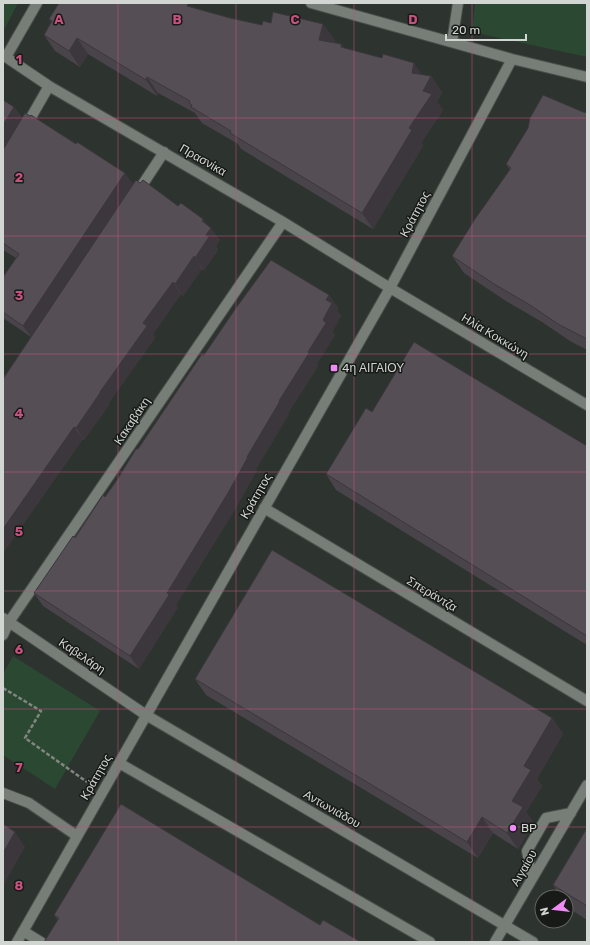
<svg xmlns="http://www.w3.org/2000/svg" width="590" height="945" font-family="Rubik,sans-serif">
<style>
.green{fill:#2b4832}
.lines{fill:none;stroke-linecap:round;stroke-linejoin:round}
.minor-casing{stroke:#4a4f4b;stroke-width:12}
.path{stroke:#818681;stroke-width:2.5;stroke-dasharray:4 2;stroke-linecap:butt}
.minor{stroke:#767e77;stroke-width:10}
.wall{fill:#494449}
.shaded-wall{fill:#3c373c}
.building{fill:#554f55;stroke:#3c373c}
.grid{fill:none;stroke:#c7517f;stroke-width:1;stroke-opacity:0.55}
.poi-dot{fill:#f08bf6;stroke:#171a17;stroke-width:1.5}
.labels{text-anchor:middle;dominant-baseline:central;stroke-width:3;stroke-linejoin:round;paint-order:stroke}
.street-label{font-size:12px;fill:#d2d6d2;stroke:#171a17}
.poi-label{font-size:12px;fill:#d2d6d2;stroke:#171a17;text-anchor:start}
.grid-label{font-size:13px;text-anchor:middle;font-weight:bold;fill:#c7517f;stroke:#171a17;stroke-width:3;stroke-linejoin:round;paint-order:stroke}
</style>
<rect width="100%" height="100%" fill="#2d332e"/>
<path class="green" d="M 3,3 L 18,3 L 5,28 L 3,27 Z
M 475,3 L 587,3 L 587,57 L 472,32 Z
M 13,656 L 100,711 L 55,789 L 3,755 L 3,674 Z"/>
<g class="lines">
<g class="minor-casing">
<path id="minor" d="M 311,3 L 512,59 L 587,77
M 452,42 L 458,3
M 3,55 L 49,86 L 283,222 L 390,288 L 587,405
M 6,57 L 37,3
M 26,126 L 49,86
M 137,193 L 164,152
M 264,508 L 587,701
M 3,618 L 146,715 L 533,942
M 3,635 L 9,622 L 283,222
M 119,763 L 430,942
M 3,793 L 29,803 L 77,836
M 532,879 L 527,851 L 546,818 L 571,813
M 23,931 L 41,942
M 17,942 L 390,288 L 512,59
M 495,942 L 587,785"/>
</g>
<path class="path" d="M 3,688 L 41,711 L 25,738 L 87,782"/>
<use href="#minor" class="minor"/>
</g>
<path class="wall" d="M 190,7 L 230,18 L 262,25 L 271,23 L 323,24 L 335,40 L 334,42 L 341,44 L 344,48 L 422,75 L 431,76 L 442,92 L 437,102 L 443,110 L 421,143 L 423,146 L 373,229 L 241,149 L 238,144 L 202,123 L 195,113 L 158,93 L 157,96 L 88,54 L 80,67 L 55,51 L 44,35 L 51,22 L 49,19 Z
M 3,100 L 14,107 L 22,118 L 133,185 L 178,206 L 208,226 L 220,240 L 216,246 L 218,250 L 204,270 L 202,269 L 183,296 L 181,294 L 153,334 L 155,338 L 108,404 L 109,405 L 84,440 L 83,439 L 3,553 L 3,373 L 5,376 L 31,337 L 3,318 L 3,277 L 16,258 L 3,250 Z
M 583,112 L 587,113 L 587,350 L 570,341 L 542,322 L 506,301 L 464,273 L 452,256 L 510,170 L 506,164 Z
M 329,295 L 338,308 L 337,310 L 341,316 L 332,332 L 335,335 L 317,364 L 318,366 L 288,413 L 289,414 L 256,469 L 257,470 L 237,506 L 176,605 L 178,607 L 139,669 L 43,606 L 34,593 L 105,497 L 204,355 Z
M 372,412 L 587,446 L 587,645 L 336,490 L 326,474 Z
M 195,679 L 552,718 L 563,734 L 537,779 L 542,786 L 526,812 L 534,823 L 518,849 L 493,833 L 478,858 L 206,695 Z
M 587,828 L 587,920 L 570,909 L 566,904 L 566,897 L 561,897 L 553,885 Z
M 54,915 L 320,925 L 361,942 L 58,920 Z"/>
<path class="shaded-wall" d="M 323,24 L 335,40 L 331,57 L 319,40 Z
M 77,38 L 88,54 L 80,67 L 69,51 Z
M 414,63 L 425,79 L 412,73 Z
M 431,76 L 442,92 L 437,102 L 443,110 L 421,143 L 423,146 L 373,229 L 362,213 L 409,128 L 423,91 Z
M 147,77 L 158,93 L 157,96 L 146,80 Z
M 14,107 L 22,119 L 3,151 L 3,125 Z
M 125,173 L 134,185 L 32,338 L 23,326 Z
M 203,219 L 211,229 L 211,228 L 220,240 L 216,246 L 218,250 L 204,270 L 195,258 L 206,235 L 202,221 Z
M 194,256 L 202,269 L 183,296 L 175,284 Z
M 173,282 L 181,294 L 153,334 L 155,338 L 108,404 L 109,405 L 84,440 L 76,428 L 100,392 L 143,323 Z
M 329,295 L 338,308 L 337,310 L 341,316 L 332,332 L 335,335 L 317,364 L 318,366 L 288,413 L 289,414 L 256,469 L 257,470 L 237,506 L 176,605 L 178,607 L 139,669 L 130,656 L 308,352 L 323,320 L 326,300 Z
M 74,427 L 83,439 L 3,553 L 3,529 Z
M 552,718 L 563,734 L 537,779 L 542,786 L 526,812 L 534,823 L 518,849 L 507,833 L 512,801 L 524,766 Z
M 482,817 L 493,833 L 478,858 L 467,842 Z
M 15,832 L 25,847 L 3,886 L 3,853 Z"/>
<path class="building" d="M 59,3 L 185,3 L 188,4 L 187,6 L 230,18 L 262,25 L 263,21 L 271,23 L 273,12 L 323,24 L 319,40 L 341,44 L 341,47 L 382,58 L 383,54 L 414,63 L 412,73 L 431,76 L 423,91 L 432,94 L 409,128 L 412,130 L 362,213 L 230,133 L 231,131 L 191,107 L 192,105 L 189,103 L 190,101 L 147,77 L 146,80 L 77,38 L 69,51 L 44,35 L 52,21 L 49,19 Z
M 543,95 L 583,112 L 587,113 L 587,339 L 558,324 L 530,305 L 494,284 L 452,256 L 475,219 L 511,168 L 506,164 L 528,128 L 530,118 Z
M 3,100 L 14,107 L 3,125 Z
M 25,113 L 30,116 L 31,115 L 76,144 L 77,142 L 125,173 L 23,326 L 3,312 L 3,277 L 19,254 L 3,243 L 3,150 Z
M 136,180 L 140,183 L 143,180 L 178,206 L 181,203 L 203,219 L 202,221 L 211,228 L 206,235 L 209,237 L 195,258 L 194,256 L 175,284 L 173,282 L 143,323 L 147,326 L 100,392 L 100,393 L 76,428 L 74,427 L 3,529 L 3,379 Z
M 271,260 L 329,295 L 326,300 L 332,303 L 323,320 L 326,323 L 308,352 L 309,353 L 279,401 L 280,401 L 247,457 L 248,457 L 228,493 L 167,593 L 169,595 L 130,656 L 34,593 L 73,536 L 75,538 L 103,495 L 105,497 L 117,480 L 136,449 L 138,449 L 202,354 L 204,355 L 236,308 Z
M 414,342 L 587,446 L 587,636 L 326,474 L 366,408 L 372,412 Z
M 272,550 L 552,718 L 524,766 L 531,770 L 512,801 L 523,807 L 507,833 L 482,817 L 467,842 L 195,679 Z
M 121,804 L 320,925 L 323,920 L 361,942 L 44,942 L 59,918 L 54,915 Z
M 3,824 L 15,832 L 3,853 Z
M 587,828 L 587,906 L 553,885 Z"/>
<path class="grid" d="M 118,3 L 118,942M 236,3 L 236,942M 354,3 L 354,942M 472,3 L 472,942M 3,118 L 587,118M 3,236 L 587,236M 3,354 L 587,354M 3,472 L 587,472M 3,591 L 587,591M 3,709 L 587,709M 3,827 L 587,827"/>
<g class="poi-dot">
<rect x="330" y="364" width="8" height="8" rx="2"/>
<circle cx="513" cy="828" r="4"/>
</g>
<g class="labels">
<g class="street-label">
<text transform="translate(203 160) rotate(30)">Πρασνίκα</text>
<text transform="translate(415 214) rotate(-62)">Κράτητος</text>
<text transform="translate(495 336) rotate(31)">Ηλία Κοκκώνη</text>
<text transform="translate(132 421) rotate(-56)">Κακαβάκη</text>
<text transform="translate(256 496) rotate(-60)">Κράτητος</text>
<text transform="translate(432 594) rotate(31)">Σπεράντζα</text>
<text transform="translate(82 656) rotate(34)">Καβελάρη</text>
<text transform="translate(96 777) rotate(-60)">Κράτητος</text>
<text transform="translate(332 809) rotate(30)">Αντωνιάδου</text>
<text transform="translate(524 868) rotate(-60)">Αιγαίου</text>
</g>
<g class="poi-label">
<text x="342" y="368">4η ΑΙΓΑΙΟΥ</text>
<text x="521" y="828">BP</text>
</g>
</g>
<g class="grid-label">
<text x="59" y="24">A</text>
<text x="177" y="24">B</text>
<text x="295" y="24">C</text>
<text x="413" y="24">D</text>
<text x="19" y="64">1</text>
<text x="19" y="182">2</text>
<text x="19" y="300">3</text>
<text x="19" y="418">4</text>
<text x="19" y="536">5</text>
<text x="19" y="654">6</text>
<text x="19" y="772">7</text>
<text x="19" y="890">8</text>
</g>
<rect width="590" height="945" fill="none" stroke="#d2d6d2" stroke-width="8"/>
<g transform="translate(554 909) rotate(255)"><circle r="19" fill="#171a17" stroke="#626562"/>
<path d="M0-3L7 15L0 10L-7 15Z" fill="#f08bf6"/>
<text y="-6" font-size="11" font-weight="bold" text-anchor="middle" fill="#d2d6d2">N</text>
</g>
<path d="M446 34v6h80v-6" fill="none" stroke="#d2d6d2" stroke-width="2"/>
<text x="452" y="34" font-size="12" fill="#d2d6d2" stroke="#171a17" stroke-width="3" paint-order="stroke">20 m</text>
</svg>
